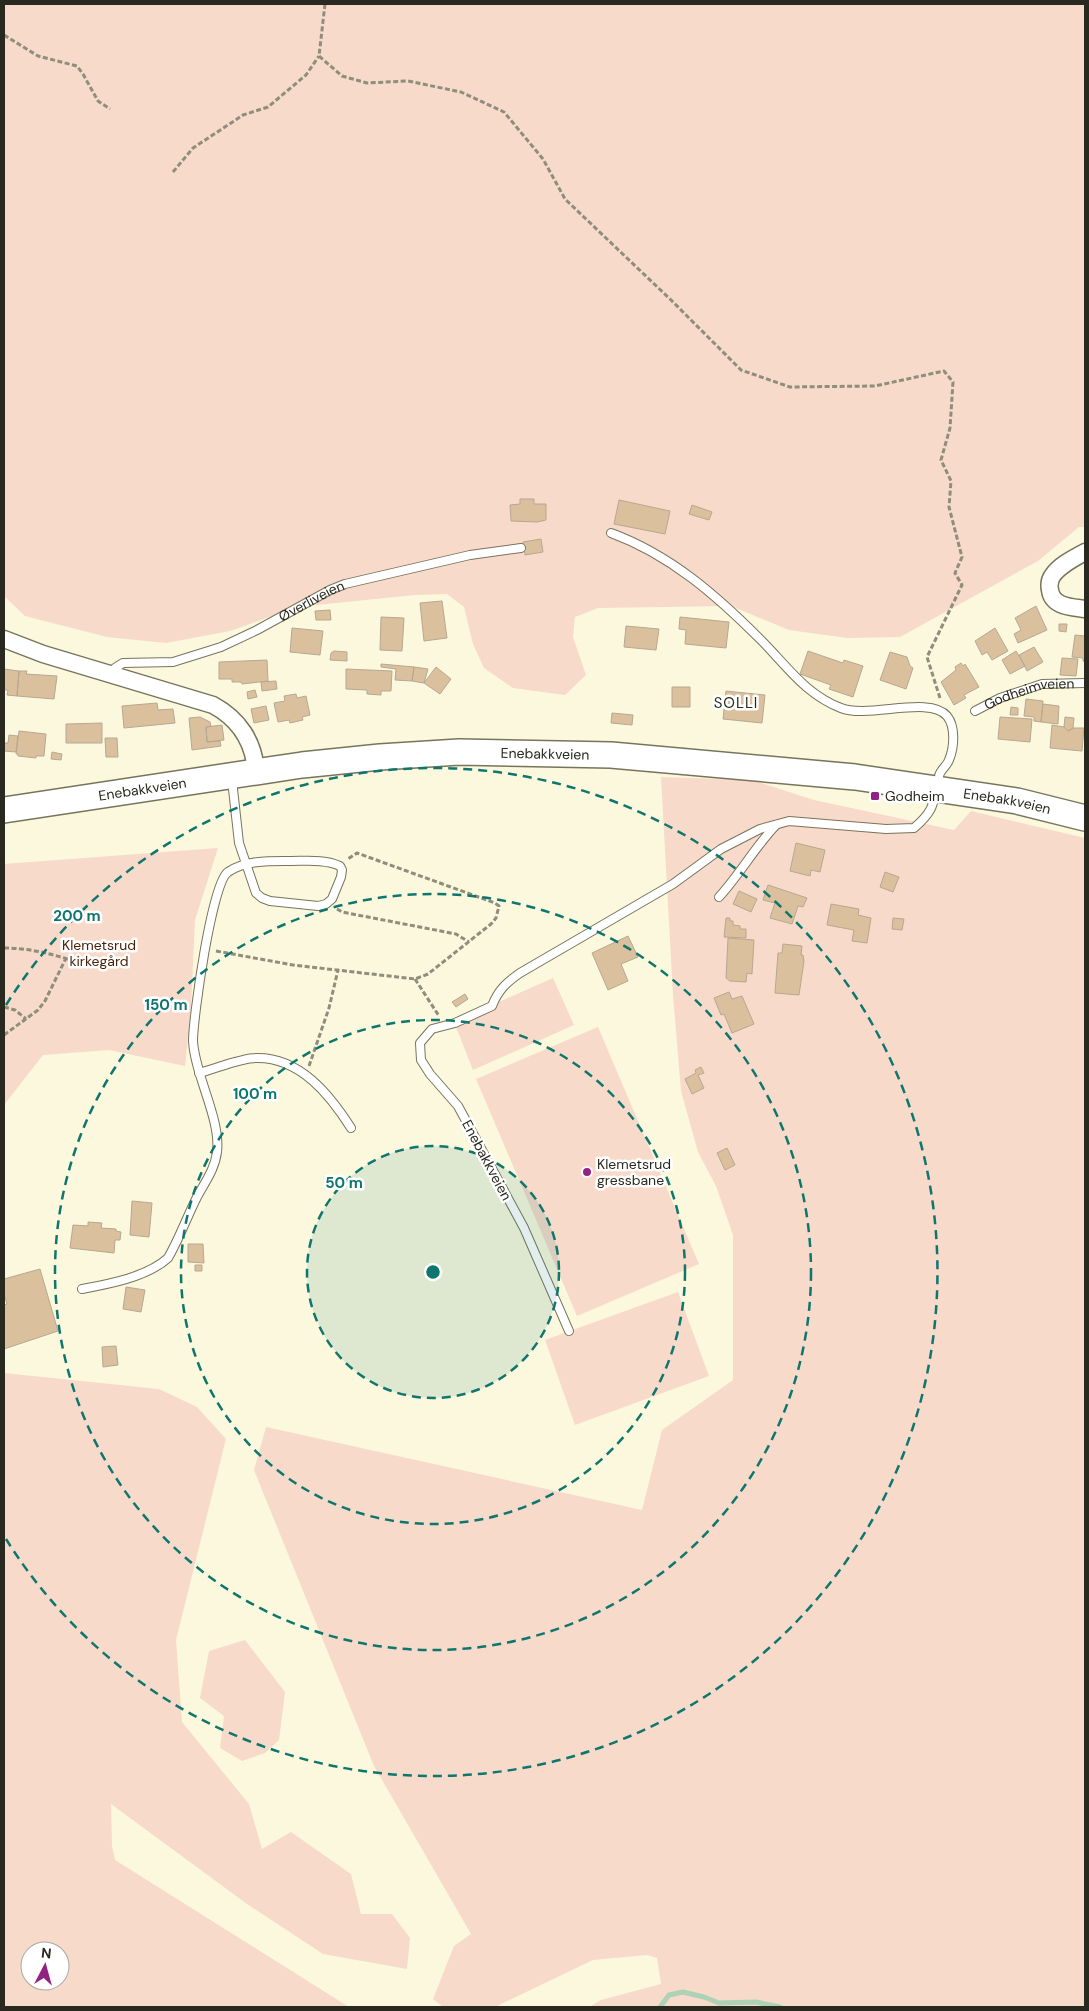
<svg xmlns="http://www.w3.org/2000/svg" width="1089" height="2011" font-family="'DM Sans',sans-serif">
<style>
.green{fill:#f7daca;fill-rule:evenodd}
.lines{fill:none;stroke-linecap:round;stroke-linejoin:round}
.stream{stroke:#add3b6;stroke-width:5}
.building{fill:#dac09c;stroke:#b7a892}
.service-casing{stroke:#77745c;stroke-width:10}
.minor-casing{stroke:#77745c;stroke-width:19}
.primary-casing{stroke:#77745c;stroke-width:28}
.path{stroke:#8f8d7b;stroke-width:3;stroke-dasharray:5 2.5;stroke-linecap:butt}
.service{stroke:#fff;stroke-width:8}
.minor{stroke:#fff;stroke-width:16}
.primary{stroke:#fff;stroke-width:25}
.ring{fill:none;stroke:#0f766e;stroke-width:2.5;stroke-dasharray:9 6}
.poi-dot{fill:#932382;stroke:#fff;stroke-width:2}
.labels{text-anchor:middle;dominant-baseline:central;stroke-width:5;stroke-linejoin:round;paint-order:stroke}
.street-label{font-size:14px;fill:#2a291f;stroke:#fff}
.poi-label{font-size:14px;fill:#2a291f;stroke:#fff;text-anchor:start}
.park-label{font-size:14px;fill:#492208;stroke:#fff}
.neighbourhood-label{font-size:15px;letter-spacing:1px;fill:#2a291f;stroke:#fff}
.centre{fill:#0f766e;stroke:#fff;stroke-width:2.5}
.ring-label{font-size:15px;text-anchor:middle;font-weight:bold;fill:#0f766e;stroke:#fff;stroke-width:5;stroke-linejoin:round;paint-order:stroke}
</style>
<rect width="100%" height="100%" fill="#fbf8dd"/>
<path class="green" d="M 4,4 L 1085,4 L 1085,527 L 1079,527 L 1038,561 L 900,637 L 847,638 L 789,630 L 731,606 L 598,608 L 575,617 L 573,637 L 586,675 L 565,695 L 513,688 L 484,668 L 473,644 L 464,607 L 447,594 L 415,595 L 297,607 L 230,631 L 166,643 L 107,637 L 25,616 L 4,596 Z
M 661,777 L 752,780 L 814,800 L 954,830 L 971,811 L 1085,838 L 1085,2007 L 589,2007 L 601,2000 L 661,1984 L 657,1958 L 647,1955 L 593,1960 L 495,2007 L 443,2007 L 433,1999 L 454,1946 L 471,1934 L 374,1766 L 254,1470 L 266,1427 L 642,1510 L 662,1430 L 733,1380 L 733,1235 L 716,1186 L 698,1152 L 681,1091 L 673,995 Z
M 218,848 L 195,920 L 191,1007 L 185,1066 L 109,1050 L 43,1055 L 4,1105 L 4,864 Z
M 553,978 L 574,1025 L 473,1070 L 454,1022 Z
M 598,1027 L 699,1264 L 577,1316 L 476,1079 Z
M 678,1292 L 709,1376 L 575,1425 L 545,1340 Z
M 4,1373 L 159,1389 L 197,1407 L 226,1439 L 176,1640 L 182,1722 L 249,1804 L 262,1849 L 291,1832 L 351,1874 L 361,1914 L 392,1914 L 410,1938 L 407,1969 L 323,1954 L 247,1904 L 111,1804 L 112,1846 L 115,1860 L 349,2007 L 4,2007 ZM 30,1951 L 60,1951 L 60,1981 L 30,1981 Z
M 245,1640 L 285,1692 L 279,1740 L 265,1753 L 242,1761 L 220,1748 L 224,1716 L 200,1698 L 209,1651 Z"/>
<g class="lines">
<path class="stream" d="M 660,2007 L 669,1995 L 683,1992 L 704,1997 L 719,2003 L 756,2002 L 780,2007"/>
</g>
<path class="building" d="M 520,499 L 534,499 L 534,504 L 546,504 L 546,520 L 537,522 L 511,521 L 510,505 L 520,504 Z
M 619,500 L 670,511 L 665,534 L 614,524 Z
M 692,505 L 712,512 L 709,520 L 689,514 Z
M 541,539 L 543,552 L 525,555 L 523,542 Z
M 442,601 L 447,638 L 424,641 L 420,603 Z
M 1036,606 L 1047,630 L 1018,643 L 1014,634 L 1021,630 L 1015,618 Z
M 330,610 L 331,620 L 316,620 L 315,611 Z
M 381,617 L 404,618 L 402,651 L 380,650 Z
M 680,617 L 729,622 L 726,648 L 685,644 L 686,630 L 679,629 Z
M 1059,624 L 1067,624 L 1066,632 L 1059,631 Z
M 626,626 L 659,629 L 656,650 L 624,647 Z
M 292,628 L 323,631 L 320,655 L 290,652 Z
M 995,628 L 1008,651 L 992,660 L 987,652 L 982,655 L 975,641 Z
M 1075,635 L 1085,636 L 1085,662 L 1083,661 L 1083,658 L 1072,657 Z
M 1034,647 L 1043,662 L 1027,671 L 1019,655 Z
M 334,651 L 347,652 L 347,661 L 330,660 L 331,653 Z
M 808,651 L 843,663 L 844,660 L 863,666 L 853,697 L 829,689 L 831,685 L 800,674 Z
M 1016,651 L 1025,666 L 1010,674 L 1002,660 Z
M 890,652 L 907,657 L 910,666 L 913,668 L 906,689 L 880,680 Z
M 1062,658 L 1078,659 L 1076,676 L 1060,675 Z
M 267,660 L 268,681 L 242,684 L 241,682 L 232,682 L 232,679 L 219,679 L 219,662 Z
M 961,663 L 963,666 L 965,664 L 979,687 L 964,695 L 966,698 L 954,705 L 941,682 L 956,670 L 955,667 Z
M 381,664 L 414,667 L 412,681 L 395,680 L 396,669 L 381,667 Z
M 414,667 L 428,669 L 424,683 L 412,681 Z
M 436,667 L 451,679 L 440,694 L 424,683 Z
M 4,669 L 19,671 L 17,696 L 7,695 L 8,690 L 4,690 Z
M 346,669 L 392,671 L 391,691 L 381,691 L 381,695 L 367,694 L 367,690 L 346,689 Z
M 19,671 L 27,671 L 26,674 L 57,676 L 54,699 L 17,696 Z
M 276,681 L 277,689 L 262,691 L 261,682 Z
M 672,687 L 690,687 L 690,707 L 672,707 Z
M 255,690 L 257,697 L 248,699 L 247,692 Z
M 726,691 L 765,695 L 762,723 L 723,719 Z
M 296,694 L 297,698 L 306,696 L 310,715 L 302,717 L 303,720 L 290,723 L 289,720 L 278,722 L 274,703 L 285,701 L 284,696 Z
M 1026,699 L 1043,701 L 1041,722 L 1034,721 L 1034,717 L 1024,716 Z
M 157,703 L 158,710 L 173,709 L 175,723 L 124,728 L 122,706 Z
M 1043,704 L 1059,706 L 1058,724 L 1041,722 Z
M 266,706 L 269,720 L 254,723 L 251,709 Z
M 1011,707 L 1018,708 L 1018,715 L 1010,715 Z
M 612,713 L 633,715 L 632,725 L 611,723 Z
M 200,717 L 210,722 L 211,726 L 206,727 L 207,742 L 220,741 L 221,746 L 192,750 L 189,718 Z
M 1000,717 L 1032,719 L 1030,742 L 998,739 Z
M 1065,717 L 1074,718 L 1073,728 L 1068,731 L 1064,727 Z
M 102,723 L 102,743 L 66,743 L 66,724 Z
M 222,725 L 224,740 L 207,742 L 206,727 Z
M 1052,725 L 1064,727 L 1068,731 L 1073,728 L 1084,728 L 1082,751 L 1050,748 Z
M 19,731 L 46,734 L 44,756 L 36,756 L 36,758 L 18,756 L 18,754 L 16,754 Z
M 9,735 L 18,736 L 16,752 L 4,751 L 4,743 L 8,743 Z
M 105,738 L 117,738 L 118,757 L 106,757 Z
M 52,752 L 62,754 L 61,760 L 51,759 Z
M 796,843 L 825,850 L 820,872 L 811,870 L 810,876 L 790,871 Z
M 885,872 L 899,877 L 893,892 L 880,887 Z
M 768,885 L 807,898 L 803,907 L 798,906 L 792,924 L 770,918 L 775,903 L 763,900 Z
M 739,891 L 757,899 L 751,912 L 733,904 Z
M 831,904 L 859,909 L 858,915 L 871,918 L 867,943 L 852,941 L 854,930 L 827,925 Z
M 726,918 L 730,918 L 730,921 L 733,921 L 733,925 L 740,926 L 740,929 L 746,929 L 746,938 L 724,937 Z
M 893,918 L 904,919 L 902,930 L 892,929 Z
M 628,936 L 638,957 L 621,964 L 628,981 L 608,990 L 592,953 Z
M 728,938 L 754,940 L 752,974 L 747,973 L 746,982 L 730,981 L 726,978 Z
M 783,944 L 802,946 L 801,955 L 803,955 L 804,961 L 799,995 L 775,993 L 778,953 L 782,953 Z
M 729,992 L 732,999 L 742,996 L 754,1024 L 732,1033 L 724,1014 L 721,1015 L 714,998 Z
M 465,994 L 468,999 L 456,1007 L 452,1002 Z
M 701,1067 L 704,1073 L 698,1075 L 704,1088 L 692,1094 L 685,1079 L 696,1073 L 695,1070 Z
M 727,1148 L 735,1165 L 725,1170 L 717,1153 Z
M 132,1201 L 152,1203 L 149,1237 L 130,1235 Z
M 88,1222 L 102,1223 L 101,1228 L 116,1229 L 116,1231 L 121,1232 L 120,1240 L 115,1240 L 114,1253 L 70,1248 L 73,1225 L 88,1226 Z
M 188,1244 L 203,1244 L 204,1263 L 188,1262 Z
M 195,1265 L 202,1265 L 202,1271 L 195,1271 Z
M 40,1269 L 58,1331 L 4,1349 L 4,1305 L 7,1304 L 4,1294 L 4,1279 Z
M 126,1287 L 145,1290 L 141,1312 L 123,1309 Z
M 116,1346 L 118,1365 L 103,1367 L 102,1347 Z"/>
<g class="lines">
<g class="service-casing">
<g id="service">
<path id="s1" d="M 112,675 L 115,668 L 123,663 L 173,662 L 221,647 L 257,630 L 330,590 L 345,584 L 470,555 L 521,548"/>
<path id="s2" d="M 975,711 L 1000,698 L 1042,684 L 1085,683"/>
<path d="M 719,897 C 740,874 755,847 776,825"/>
<path d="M 199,1073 C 215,1069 241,1058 256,1058 C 300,1057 330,1095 351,1128"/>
<path d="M 82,1289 C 109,1284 147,1277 168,1258 C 179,1239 187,1217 197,1197 C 205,1182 215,1169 217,1152 C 221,1119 195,1076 193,1041 C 193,1018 212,882 228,872 C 246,860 270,861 291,861 C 307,861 325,859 340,866 L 342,870 L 341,877 L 332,899 L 326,904 L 318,906 L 270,901 L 262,898 L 256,893 L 239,843 L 232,780"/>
<path d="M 569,1331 L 524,1228 L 458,1106 L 430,1074 L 421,1060 L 420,1043 L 432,1029 L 455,1023 L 492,1006 C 498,990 507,982 520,973 L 673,884 L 721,849 L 760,829 L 789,821 L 886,829 L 914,828 C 937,808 932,803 939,776 C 940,770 947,766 949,760 C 954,748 956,727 947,716 C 930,695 868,719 841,708 C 805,694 787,666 761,640 C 717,596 671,555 611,533"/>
</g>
</g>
<g class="minor-casing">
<path id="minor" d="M 1085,552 C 1074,558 1060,565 1053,575 C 1049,580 1049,585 1050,590 C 1052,607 1072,607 1085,609
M 4,639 L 43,654 L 213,705 C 239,719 254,742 256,772"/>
</g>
<g class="primary-casing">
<g id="primary">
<path id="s3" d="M 4,810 L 302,765 L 380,757 L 459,752 L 611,755 L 855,777 L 1017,801 L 1085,818"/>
</g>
</g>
<path class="path" d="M 325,4 L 319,56 L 342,76 L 367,83 L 408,81 L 461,92 L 504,112 L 543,159 L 565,199 L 671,300 L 741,370 L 790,387 L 875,386 L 944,371 L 953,382 L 950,428 L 941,460 L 951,481 L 949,507 L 962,557 L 955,573 L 962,585 L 927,657 L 940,698
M 4,35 L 38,56 L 77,66 L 83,74 L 98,101 L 110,109
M 173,172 L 193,148 L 243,115 L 268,107 L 306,75 L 319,56
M 337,909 L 342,912 L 456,934 L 469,942
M 4,948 C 31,948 57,955 82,964
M 216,951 L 293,965 L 415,979 L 428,974 L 491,924 L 496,918 L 499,906 L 495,903 L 357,853 L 348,859
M 415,979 L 439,1016
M 4,1007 L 15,1010 L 26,1019
M 4,1035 L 38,1010 L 45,1001 L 66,958
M 309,1066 L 329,1008 L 338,970"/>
<use href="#service" class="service"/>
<use href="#minor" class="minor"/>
<use href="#primary" class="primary"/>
</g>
<circle cx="433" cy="1272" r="126" fill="#0f766e" fill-opacity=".12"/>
<g class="ring">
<circle cx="433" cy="1272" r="126"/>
<circle cx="433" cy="1272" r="252"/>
<circle cx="433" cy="1272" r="378"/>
<path d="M6 1005A504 504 0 1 1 6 1539"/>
</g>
<g class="poi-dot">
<rect x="870" y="791" width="10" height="10" rx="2.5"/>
<circle cx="587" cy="1172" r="5"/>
</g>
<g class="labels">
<g class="street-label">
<text stroke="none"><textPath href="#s1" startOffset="219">Øverliveien</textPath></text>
<text stroke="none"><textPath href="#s2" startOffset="58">Godheimveien</textPath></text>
<text stroke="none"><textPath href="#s3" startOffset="545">Enebakkveien</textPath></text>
<text stroke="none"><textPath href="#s3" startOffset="140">Enebakkveien</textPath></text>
<text stroke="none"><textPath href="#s3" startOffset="1010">Enebakkveien</textPath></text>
<text transform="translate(487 1160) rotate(62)">Enebakkveien</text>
</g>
<g class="poi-label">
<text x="885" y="796">Godheim</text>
<text x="597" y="1164">Klemetsrud<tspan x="597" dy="16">gressbane</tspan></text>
</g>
<g class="park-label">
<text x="99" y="945">Klemetsrud<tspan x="99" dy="16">kirkegård</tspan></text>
</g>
<g class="neighbourhood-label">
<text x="736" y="703">SOLLI</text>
</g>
</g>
<circle cx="433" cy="1272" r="8" class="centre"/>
<g class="ring-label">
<text x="77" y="921">200 m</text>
<text x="166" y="1010">150 m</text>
<text x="255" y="1099">100 m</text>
<text x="344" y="1188">50 m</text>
</g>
<rect width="1089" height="2011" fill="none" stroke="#2a291f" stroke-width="10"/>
<g transform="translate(45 1966) rotate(6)"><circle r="24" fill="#ffffff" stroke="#aaa9a5"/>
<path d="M0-4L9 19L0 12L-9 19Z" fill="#932382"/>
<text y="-8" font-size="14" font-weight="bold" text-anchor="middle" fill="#2a291f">N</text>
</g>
</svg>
